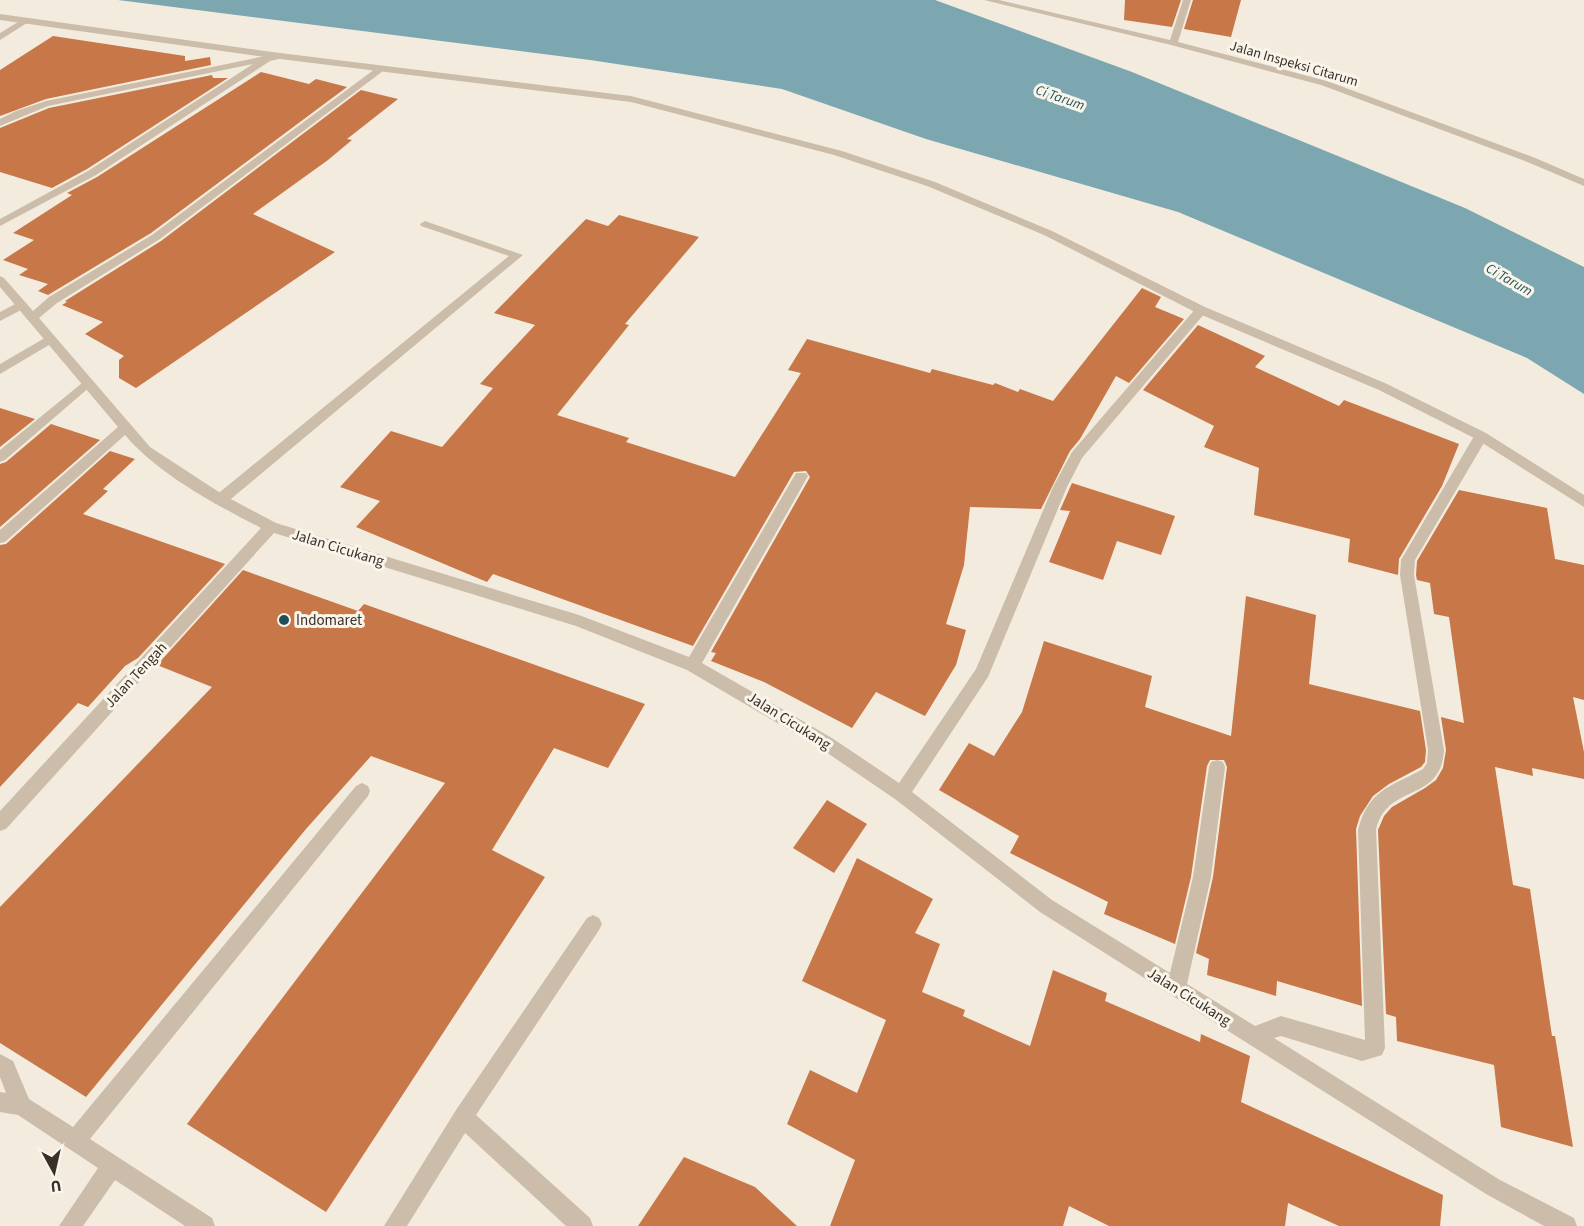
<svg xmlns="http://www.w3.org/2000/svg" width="1584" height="1226" font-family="'Source Sans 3',sans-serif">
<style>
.water{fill:#7ca7b0}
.building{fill:#c77748}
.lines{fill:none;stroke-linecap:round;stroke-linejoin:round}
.lane{fill:#cbbda9;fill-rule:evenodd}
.street{fill:#cbbda9;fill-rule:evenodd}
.poi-dot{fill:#1e4f5b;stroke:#faf5ea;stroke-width:2}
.labels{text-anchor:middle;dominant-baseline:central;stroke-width:6;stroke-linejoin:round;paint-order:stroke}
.far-street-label{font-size:14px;fill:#383029;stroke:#faf5ea}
.far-water-label{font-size:14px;font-style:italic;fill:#1e4f5b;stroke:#faf5ea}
.street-label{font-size:15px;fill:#383029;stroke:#faf5ea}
.poi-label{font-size:15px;fill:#383029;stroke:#faf5ea;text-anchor:start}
</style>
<rect width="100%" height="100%" fill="#f3ecde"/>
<path class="water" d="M 118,0 L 935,0 L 1132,72 L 1465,208 L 1584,267 L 1584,394 L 1527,358 L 1178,212 L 926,139 L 782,89 L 590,60 Z"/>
<path class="building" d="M 1125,0 L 1181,0 L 1172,27 L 1124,20 Z
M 1193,0 L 1241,0 L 1231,37 L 1184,29 Z
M 53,36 L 185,56 L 185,61 L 210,57 L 211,65 L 46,99 L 0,116 L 0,70 Z
M 261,72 L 309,84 L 316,79 L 347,87 L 151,233 L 48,295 L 38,291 L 48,284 L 19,275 L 28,269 L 3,260 L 34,240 L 13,233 L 72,195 L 67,193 L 97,177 Z
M 212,75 L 213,78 L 228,78 L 87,169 L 52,188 L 0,172 L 0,128 L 49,108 Z
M 361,90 L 398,99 L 347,139 L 352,140 L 328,160 L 253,214 L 335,252 L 136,388 L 119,378 L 119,360 L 124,356 L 85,334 L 103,322 L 62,305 L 67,302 L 65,301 L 161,241 Z
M 619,215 L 699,237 L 625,324 L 629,325 L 557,415 L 629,438 L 626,442 L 735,477 L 801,373 L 788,370 L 807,339 L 930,373 L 932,369 L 993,385 L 995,383 L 1018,392 L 1020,389 L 1053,401 L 1142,288 L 1161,297 L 1155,307 L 1184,319 L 1129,383 L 1116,376 L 1080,439 L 1070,451 L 1041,509 L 970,507 L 964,565 L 946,624 L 966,630 L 956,665 L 925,716 L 876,692 L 852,728 L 764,682 L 711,661 L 716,653 L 711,652 L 810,477 L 806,471 L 794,472 L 693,646 L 493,574 L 487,582 L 356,527 L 380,501 L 340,487 L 391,431 L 442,447 L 493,388 L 480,384 L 535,325 L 494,313 L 586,219 L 608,226 Z
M 1198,325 L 1265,356 L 1255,367 L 1339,406 L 1344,400 L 1459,444 L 1442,486 L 1399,559 L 1398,575 L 1348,562 L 1350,539 L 1254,515 L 1259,468 L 1204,447 L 1214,426 L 1143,390 Z
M 0,408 L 35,419 L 0,447 Z
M 51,424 L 100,440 L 0,527 L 0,464 L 6,462 Z
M 110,451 L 135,459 L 103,489 L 108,491 L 83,514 L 225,564 L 138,658 L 125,666 L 88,707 L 78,703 L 0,787 L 0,545 L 6,544 Z
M 1072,483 L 1175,516 L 1161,555 L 1117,541 L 1103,580 L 1049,562 L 1070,511 L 1060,510 Z
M 1459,490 L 1547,508 L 1555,559 L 1584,565 L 1584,700 L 1573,697 L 1584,752 L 1584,779 L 1532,768 L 1533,776 L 1495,767 L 1513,885 L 1530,889 L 1552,1036 L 1555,1036 L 1573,1147 L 1501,1127 L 1494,1065 L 1397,1041 L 1396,1017 L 1386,1014 L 1378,830 L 1384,816 L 1392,807 L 1425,788 L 1436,780 L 1443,768 L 1446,750 L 1441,717 L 1464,723 L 1449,617 L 1434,614 L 1430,583 L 1417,580 L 1416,575 L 1417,561 Z
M 243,570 L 358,611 L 364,604 L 645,704 L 608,768 L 554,748 L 492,850 L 545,877 L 326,1212 L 187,1124 L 445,783 L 371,756 L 306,829 L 86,1097 L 0,1043 L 0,907 L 212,687 L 157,665 Z
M 1246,596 L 1316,615 L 1309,684 L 1420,711 L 1426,750 L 1425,762 L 1421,767 L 1389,784 L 1373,796 L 1360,816 L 1356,829 L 1362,1006 L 1277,981 L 1276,996 L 1207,975 L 1209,959 L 1196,953 L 1213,877 L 1227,767 L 1224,760 L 1210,760 L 1207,766 L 1191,877 L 1175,944 L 1104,914 L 1108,902 L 1010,853 L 1019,836 L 939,790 L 969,743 L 994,756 L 1022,712 L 1044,641 L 1152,676 L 1145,707 L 1231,736 Z
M 827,800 L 867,824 L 834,873 L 793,848 Z
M 857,858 L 933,899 L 915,933 L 940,944 L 922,992 L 965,1010 L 963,1016 L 1030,1046 L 1053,970 L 1107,993 L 1105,1001 L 1200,1042 L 1201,1034 L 1250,1056 L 1241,1102 L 1443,1195 L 1440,1226 L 1339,1226 L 1288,1203 L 1285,1226 L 1109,1226 L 1069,1206 L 1063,1226 L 830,1226 L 855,1160 L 787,1124 L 810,1070 L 857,1093 L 886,1020 L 802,981 Z
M 684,1157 L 755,1187 L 797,1226 L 638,1226 Z"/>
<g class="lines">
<path class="lane" d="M 0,14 L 280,53 L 631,96 L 842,151 L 935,182 L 1052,231 L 1205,307 L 1387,384 L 1486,433 L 1584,495 L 1584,507 L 1476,439 L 1379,390 L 1197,313 L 1044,235 L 927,186 L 834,155 L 631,102 L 280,59 L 0,20 Z
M 425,221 L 523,255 L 225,504 L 215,504 L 213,500 L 215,496 L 509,256 L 421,226 L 420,224 Z
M 21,301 L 27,305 L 25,308 L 0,321 L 0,312 Z
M 50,335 L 56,339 L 54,342 L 0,374 L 0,364 Z
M 87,379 L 91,380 L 91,386 L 5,460 L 0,462 L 0,450 Z"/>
<path class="street" d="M 984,0 L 999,0 L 1170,40 L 1183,0 L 1191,0 L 1178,42 L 1327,81 L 1533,157 L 1584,179 L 1584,186 L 1525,161 L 1321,85 L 1171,45 Z
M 23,19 L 30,21 L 0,40 L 0,33 Z
M 280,53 L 285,56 L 283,58 L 270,61 L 96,175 L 0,226 L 0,219 L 88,171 L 253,64 L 48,106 L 0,126 L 0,119 L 16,111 L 46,101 Z
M 379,66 L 387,68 L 160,239 L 57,303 L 39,318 L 150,447 L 225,496 L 276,523 L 579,615 L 689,657 L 796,473 L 806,473 L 808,476 L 702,663 L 832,738 L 899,783 L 976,669 L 1053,487 L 1072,452 L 1197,307 L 1205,307 L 1205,313 L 1082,458 L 1067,487 L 988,677 L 912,792 L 1052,900 L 1170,973 L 1193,877 L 1209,767 L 1211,762 L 1217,760 L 1223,762 L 1225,767 L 1211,877 L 1187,984 L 1255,1026 L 1281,1016 L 1365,1040 L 1358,830 C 1368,790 1390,787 1423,769 L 1427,763 L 1428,750 L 1400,575 L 1401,560 L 1476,433 L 1486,433 L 1488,436 L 1415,560 L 1414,575 L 1444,750 C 1441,804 1387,782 1376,830 L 1385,1048 L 1382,1055 L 1362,1061 L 1281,1036 L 1274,1038 L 1500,1180 L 1574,1218 L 1577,1226 L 1544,1226 L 1486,1194 L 1040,912 L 895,799 L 820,748 L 687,670 L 576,626 L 274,533 L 6,829 L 0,831 L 0,811 L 261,528 C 215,504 159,475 125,435 L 5,542 L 0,543 L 0,530 L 118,427 L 0,287 L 0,276 L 4,278 L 33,311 L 49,297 L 152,235 Z
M 362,783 L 368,786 L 370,791 L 368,796 L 90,1139 L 212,1218 L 215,1226 L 185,1226 L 115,1180 L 83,1226 L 59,1226 L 98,1168 L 18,1115 L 0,1112 L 0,1092 L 6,1093 L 0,1077 L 0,1054 L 13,1061 L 29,1099 L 73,1127 L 356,786 Z
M 593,915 L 599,918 L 602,924 L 599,930 L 476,1115 L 590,1218 L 593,1226 L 566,1226 L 465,1133 L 407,1226 L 384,1226 L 456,1110 L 587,918 Z"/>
</g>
<circle class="poi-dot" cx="284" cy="620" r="6"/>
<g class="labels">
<g class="far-street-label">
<text transform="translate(1294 64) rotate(16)">Jalan Inspeksi Citarum</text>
</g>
<g class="far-water-label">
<text transform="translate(1060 98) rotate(19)">Ci Tarum</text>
<text transform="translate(1509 280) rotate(30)">Ci Tarum</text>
</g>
<g class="street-label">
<text transform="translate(338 548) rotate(17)">Jalan Cicukang</text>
<text transform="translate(136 675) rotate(-47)">Jalan Tengah</text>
<text transform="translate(789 721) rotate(32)">Jalan Cicukang</text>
<text transform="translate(1189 997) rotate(32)">Jalan Cicukang</text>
</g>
<g class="poi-label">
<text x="296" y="620">Indomaret</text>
</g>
</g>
<g transform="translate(54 1172) rotate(172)" stroke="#faf5ea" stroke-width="4.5" paint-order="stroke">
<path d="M0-4.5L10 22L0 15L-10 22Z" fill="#383029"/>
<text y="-9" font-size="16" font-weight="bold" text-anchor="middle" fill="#383029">U</text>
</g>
</svg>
